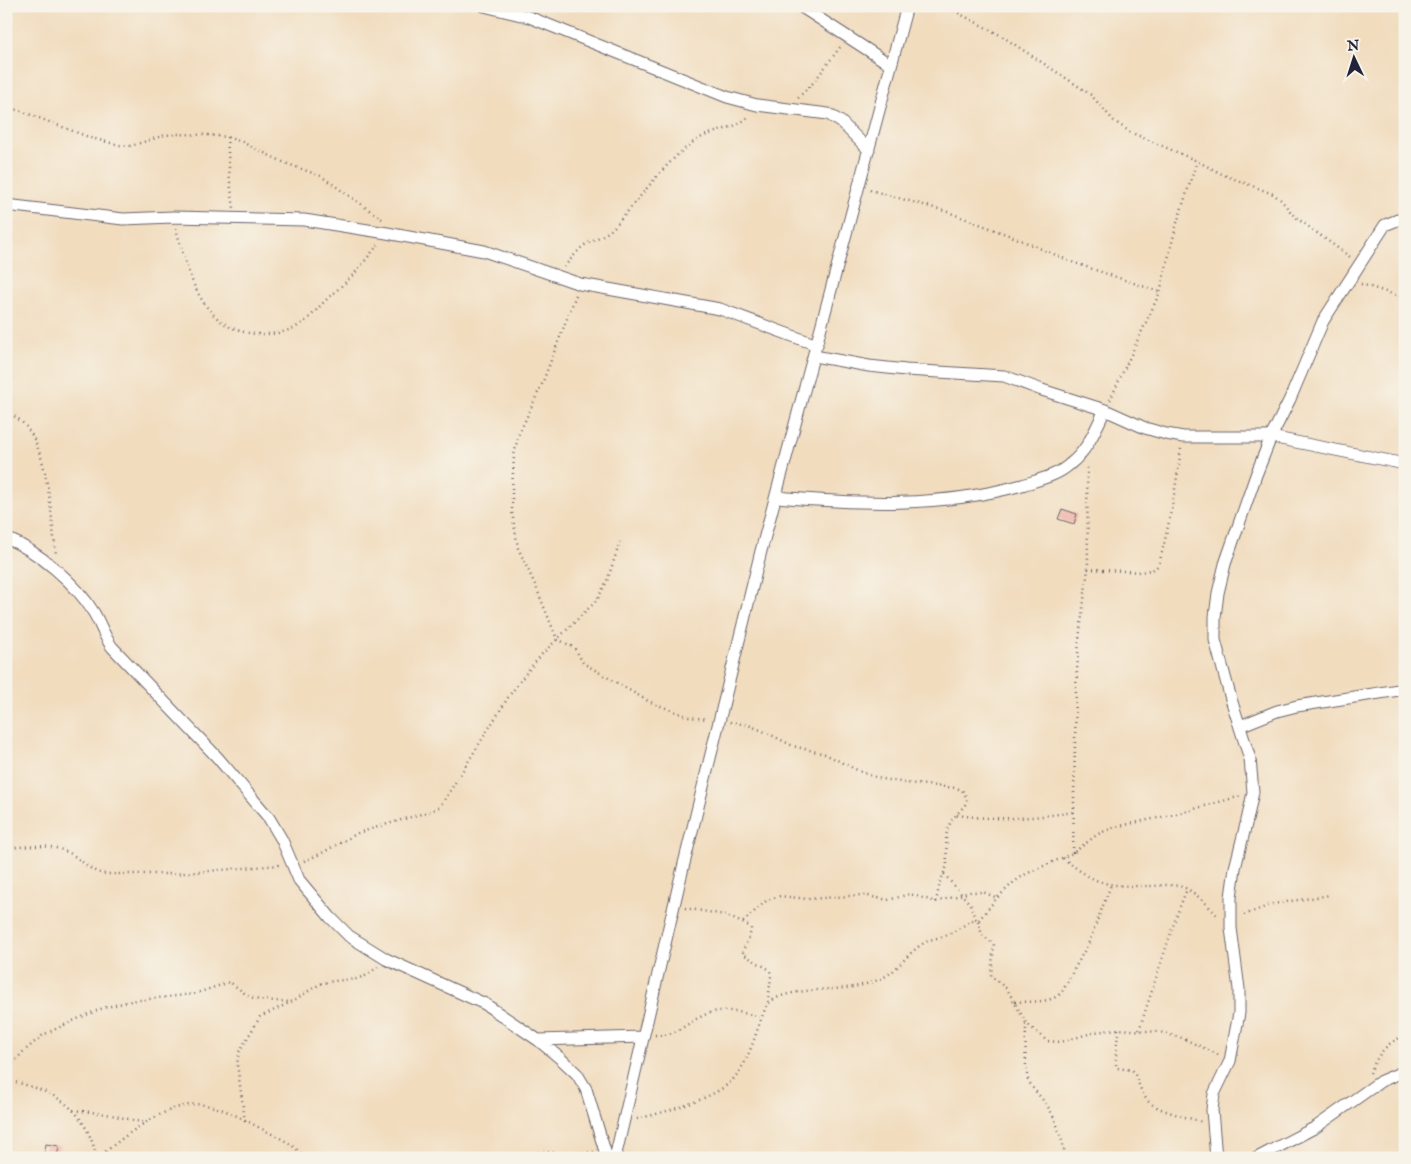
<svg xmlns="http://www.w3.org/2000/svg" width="1411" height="1164" font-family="'IM FELL English',serif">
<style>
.building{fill:#efada3}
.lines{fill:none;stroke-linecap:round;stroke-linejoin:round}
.minor-casing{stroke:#6a6369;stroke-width:13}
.path{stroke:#6a6369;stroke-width:2.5;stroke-dasharray:1 4;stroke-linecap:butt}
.minor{stroke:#fff;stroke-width:11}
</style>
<rect width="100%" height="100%" fill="#f7f3e8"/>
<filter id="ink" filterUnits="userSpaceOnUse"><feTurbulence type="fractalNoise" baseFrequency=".02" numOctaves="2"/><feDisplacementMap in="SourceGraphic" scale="10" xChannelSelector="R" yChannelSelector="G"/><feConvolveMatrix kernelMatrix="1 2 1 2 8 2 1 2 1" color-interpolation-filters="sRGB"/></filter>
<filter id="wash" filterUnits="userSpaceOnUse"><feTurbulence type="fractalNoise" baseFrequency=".0096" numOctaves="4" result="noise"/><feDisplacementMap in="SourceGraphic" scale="20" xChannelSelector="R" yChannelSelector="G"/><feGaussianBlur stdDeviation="1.12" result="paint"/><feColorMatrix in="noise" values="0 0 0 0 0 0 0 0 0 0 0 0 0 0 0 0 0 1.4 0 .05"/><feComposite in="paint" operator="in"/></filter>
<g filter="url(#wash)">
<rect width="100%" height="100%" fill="#f1dcbe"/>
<g id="blocks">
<path class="building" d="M 1062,509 L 1077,514 L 1074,524 L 1058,519 Z
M 46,1144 L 59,1146 L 57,1158 L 44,1158 Z"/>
</g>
</g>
<g filter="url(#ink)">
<use href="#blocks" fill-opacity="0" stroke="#6a6369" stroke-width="1"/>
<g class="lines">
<g class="minor-casing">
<path id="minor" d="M 484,6 L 529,17 L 727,97 L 757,105 L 828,114 L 841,122 L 869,150
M 800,6 L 891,65
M 6,205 L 123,219 L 173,217 L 304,220 L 387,233 L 484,251 L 580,284 L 720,309 L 817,345
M 814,356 L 869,366 L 906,370 L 1004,376 L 1042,390 L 1105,410 L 1145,428 L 1166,434 L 1183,437 L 1271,437 L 1405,464
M 776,497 C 859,504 940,508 1022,485 C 1038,480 1057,476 1070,464 C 1088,450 1095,430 1105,410
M 6,538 C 38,551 76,583 94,613 C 101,625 104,636 112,647 L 217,757 L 269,818 L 282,840 L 299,880 L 330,917 L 349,936 L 386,959 L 485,1004 L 538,1040 L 561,1059 L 577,1074 L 586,1089 L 607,1158
M 1240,726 L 1277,711 L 1297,706 L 1405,689
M 538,1040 L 643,1037
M 615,1158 L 679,884 L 761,551 L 907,6
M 1216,1158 L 1212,1110 L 1214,1094 L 1230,1061 L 1239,1013 L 1239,989 L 1231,928 L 1231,897 L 1235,868 L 1248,816 L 1253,792 L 1250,759 L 1231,699 L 1215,640 L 1215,617 L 1218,593 L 1225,564 L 1256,475 L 1271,437 L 1290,399 L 1323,321 L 1385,225 L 1405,217
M 1257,1158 L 1316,1127 L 1381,1081 L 1405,1071"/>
</g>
<path class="path" d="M 945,6 L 1000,35 L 1075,84 L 1091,95 L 1114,121 L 1130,132 L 1197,161 L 1224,175 L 1273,194 L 1281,200 L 1294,216 L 1350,257
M 798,98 L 813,83 L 841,46
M 6,107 L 21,111 L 91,138 L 119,145 L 131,146 L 165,135 L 177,134 L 210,135 L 227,137 L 242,142 L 285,163 L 321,176 L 382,219
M 227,137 L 230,182 L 234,208
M 870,190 L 945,211 L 1011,236 L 1072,262 L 1160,292
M 176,228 C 188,274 201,330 257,334 C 274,335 290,332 304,322 C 311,317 317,309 323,303 C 332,294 342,286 351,277 C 361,267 369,255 378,245
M 564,267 C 570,260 576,253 582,247 C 592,239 606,236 614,227 C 640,199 661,166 692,143 C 710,129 733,132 749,116
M 1361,284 L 1405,298
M 576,295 L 542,384 L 518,436 L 514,456 L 512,489 L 512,512 L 518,548 L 536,587 L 557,639 L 571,646 L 576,650 L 583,663 L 648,701 L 689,717 L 707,719
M 1110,400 L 1160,292 L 1176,226 L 1197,161
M 6,411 C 13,415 22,421 27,428 C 49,456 51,518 56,554
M 1088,569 L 1141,572 L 1155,569 L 1159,564 C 1169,526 1176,488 1181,448
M 730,722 L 748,725 L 763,731 L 793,746 L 825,754 L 861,772 L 878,778 L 906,783 L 956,788 L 962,790 L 967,798 L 965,805 L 951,821 L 948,828 L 946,836 L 947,866 L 940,882 L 936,902
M 957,815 C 1001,821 1030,818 1074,812
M 6,848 C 25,847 47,843 65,851 C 81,857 89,873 106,874 L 173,874 L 279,865
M 1073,853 L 1076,687 L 1079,639 L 1088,569 L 1087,464
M 1063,858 C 1099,887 1107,886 1153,886 C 1163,885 1174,884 1183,887 C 1197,893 1209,907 1219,917
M 304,861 L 320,854 L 358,833 L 431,811 L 439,807 L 445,799 L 509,696 L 527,672 L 543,653 L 597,600 L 607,581 L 620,542
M 944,874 L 970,904 L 975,918 L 978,921 L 997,898 L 1014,882 L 1026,874 L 1073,853 L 1098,834 L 1115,827 L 1176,814 L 1241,796
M 685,908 L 725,915 L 749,926 L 751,928 C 751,938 743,945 743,954 L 770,970 L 771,976 L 768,1002
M 1244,915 L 1273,904 L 1330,895
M 978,921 L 982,935 L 994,944 L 991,976 L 1007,989 L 1026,1023 L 1047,1041 L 1061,1042 L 1095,1032 L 1118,1029 L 1160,1032 L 1182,1038 L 1219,1055
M 743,922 L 767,900 L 780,896 L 808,899 L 863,895 L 888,900 L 910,894 L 936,902 L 970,892 L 983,892 L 997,898
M 1015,1002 C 1031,1001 1051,1004 1062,992 L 1089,942 L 1111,885
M 1026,1024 C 1026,1041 1024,1062 1028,1079 C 1032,1090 1042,1097 1048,1107 C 1058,1122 1062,1141 1066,1158
M 1118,1029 C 1118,1039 1114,1063 1117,1068 L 1132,1070 L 1134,1072 C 1138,1082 1141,1092 1147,1100 C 1156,1111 1188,1117 1202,1122
M 1139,1030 L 1177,914 L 1187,889
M 655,1035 C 676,1038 689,1020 707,1014 C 725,1007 743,1013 761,1017
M 6,1071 L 23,1052 L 43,1035 L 77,1019 L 103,1008 L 131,1001 L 194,994 L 230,982 L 248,996 L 259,1000 L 291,1002
M 1370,1073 C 1376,1057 1387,1041 1405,1036
M 6,1080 C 55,1091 84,1105 97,1158
M 73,1110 L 107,1114 L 145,1123
M 637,1119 C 664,1112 718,1099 735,1077 C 751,1058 756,1029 766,1007 C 777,987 833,991 853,987 C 868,984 884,980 895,969 C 905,960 912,950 924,943 C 930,939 938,938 945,936 C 956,931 966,924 975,918
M 245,1121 L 237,1064 L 239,1052 L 260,1017 L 291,1002 L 320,984 L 333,981 L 356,979 L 365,976 L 378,967
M 98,1158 C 124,1136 170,1099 205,1105 C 224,1108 241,1118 258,1127 C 277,1137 291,1141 305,1158
M 530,1158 L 535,1153 L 542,1152 L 564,1153 L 594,1152"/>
<use href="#minor" class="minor"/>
</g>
</g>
<rect width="1411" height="1164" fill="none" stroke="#f7f3e8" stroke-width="25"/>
<g transform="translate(1354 58) rotate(356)" stroke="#f7f3e8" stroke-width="4" paint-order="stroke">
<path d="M0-4L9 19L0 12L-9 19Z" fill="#22223b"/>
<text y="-8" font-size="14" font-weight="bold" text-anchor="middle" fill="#22223b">N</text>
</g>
</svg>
